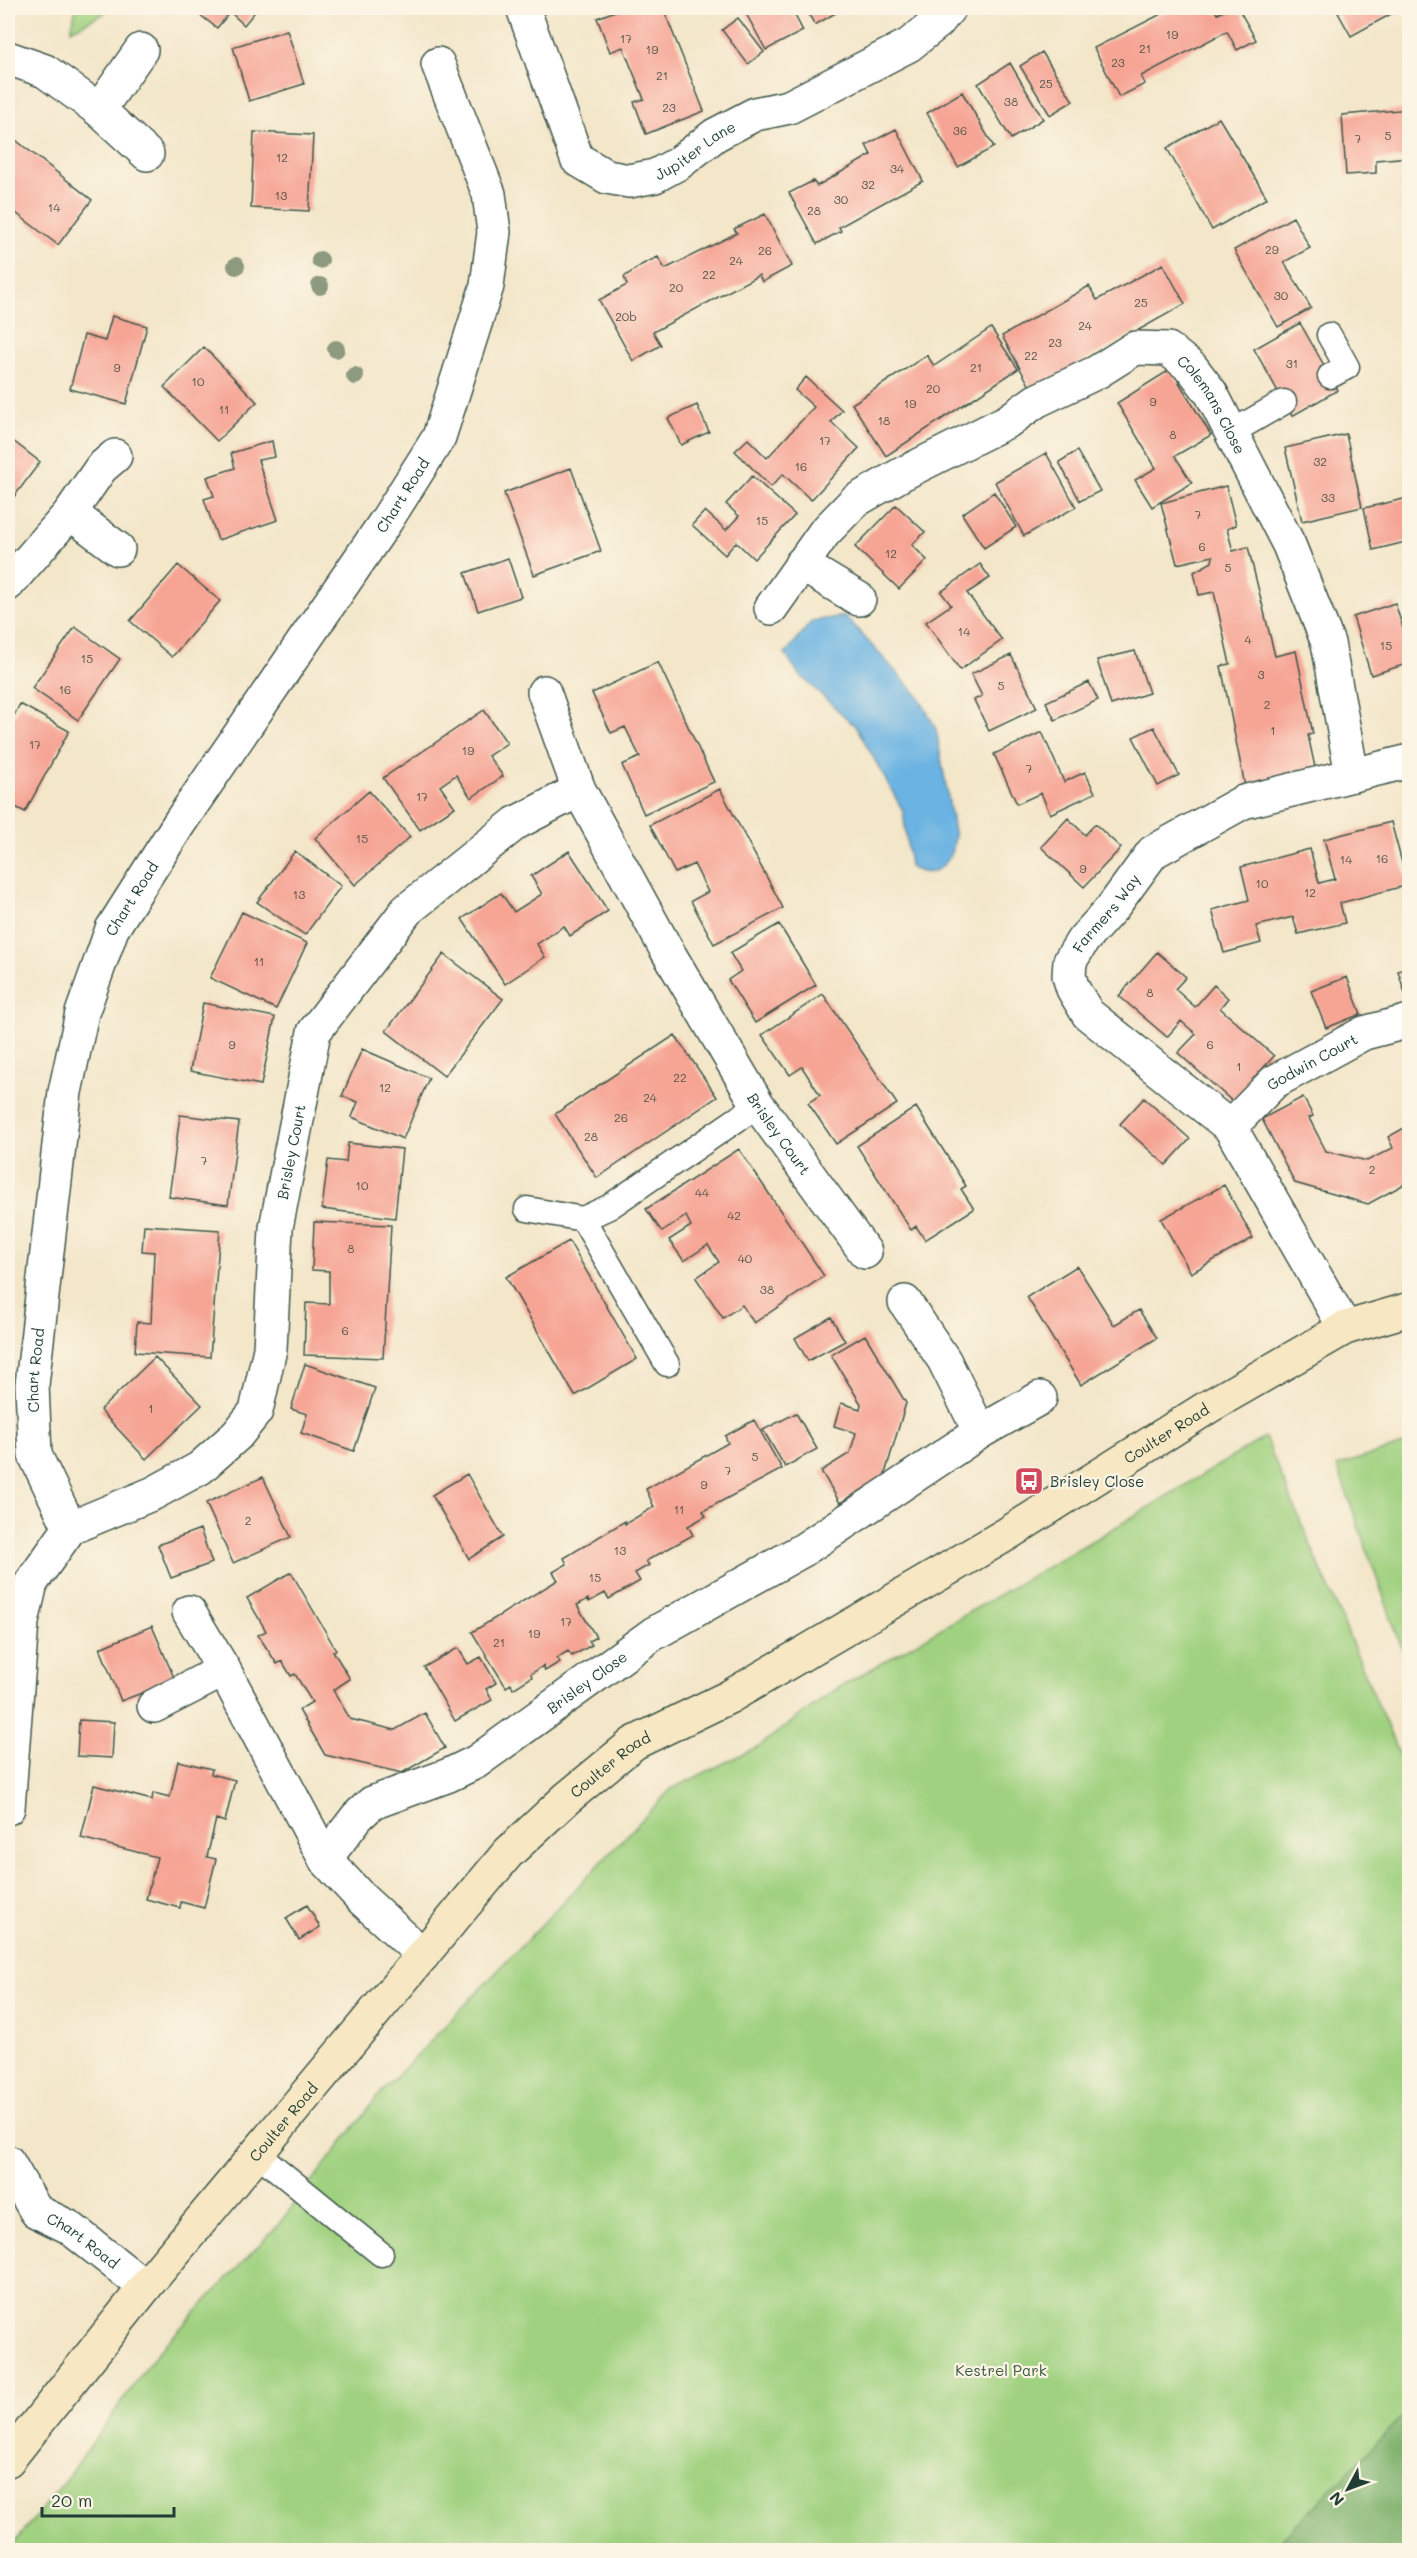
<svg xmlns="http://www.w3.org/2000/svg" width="1417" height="2558" font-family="Mali,sans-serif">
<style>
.green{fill:#a0d180;stroke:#60875a;stroke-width:1.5}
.forest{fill:#80b36e;stroke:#507851;stroke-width:1.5}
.water{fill:#6bb3e2;stroke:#45788b;stroke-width:1.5}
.building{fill:#f6a595}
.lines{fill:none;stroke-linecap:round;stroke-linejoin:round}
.lane-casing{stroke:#3f564a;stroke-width:27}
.street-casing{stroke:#3f564a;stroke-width:36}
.secondary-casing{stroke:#3f564a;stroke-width:36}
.lane{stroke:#fff;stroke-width:24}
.street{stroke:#fff;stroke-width:33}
.secondary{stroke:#f7e8c3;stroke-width:33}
.tree{fill:#8d9a7f}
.labels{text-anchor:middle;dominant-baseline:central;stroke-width:4.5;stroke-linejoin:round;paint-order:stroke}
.number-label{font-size:12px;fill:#55574c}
.street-label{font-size:15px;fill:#1f3d34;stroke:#fcf5e5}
.poi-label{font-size:15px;fill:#1f3d34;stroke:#fcf5e5;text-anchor:start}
.park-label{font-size:15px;fill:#395b43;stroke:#fcf5e5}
</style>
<rect width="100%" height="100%" fill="#fcf5e5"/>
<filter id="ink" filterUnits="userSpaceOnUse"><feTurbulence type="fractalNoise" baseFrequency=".0167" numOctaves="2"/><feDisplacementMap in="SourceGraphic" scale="12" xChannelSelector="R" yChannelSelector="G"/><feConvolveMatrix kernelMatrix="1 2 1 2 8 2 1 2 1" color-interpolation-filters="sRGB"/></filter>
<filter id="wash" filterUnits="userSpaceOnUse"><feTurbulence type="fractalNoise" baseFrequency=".008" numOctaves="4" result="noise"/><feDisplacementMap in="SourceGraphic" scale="24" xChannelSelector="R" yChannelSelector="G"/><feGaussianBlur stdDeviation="1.35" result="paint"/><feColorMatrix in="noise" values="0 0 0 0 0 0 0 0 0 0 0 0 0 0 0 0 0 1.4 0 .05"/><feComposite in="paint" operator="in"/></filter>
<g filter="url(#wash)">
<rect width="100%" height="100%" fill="#f3e6c9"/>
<path class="green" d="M 76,8 L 108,8 L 103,14 L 71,30 Z
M 1265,1437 L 1409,1778 L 1409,2550 L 9,2550 L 72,2472 L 156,2354 L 278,2225 L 379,2095 L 671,1789 L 759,1746 L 835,1690 L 1109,1531 Z
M 1409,1443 L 1410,1443 L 1409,1668 L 1337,1466 Z"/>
<path class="forest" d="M 1409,2410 L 1409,2550 L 1272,2550 Z"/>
<path class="water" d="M 845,616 L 919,697 L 936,729 L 955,837 C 952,861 936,883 910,867 L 903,811 L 857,728 L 799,674 L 785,654 L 812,621 Z"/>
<g id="blocks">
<path class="building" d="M 191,8 L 258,8 L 244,25 L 230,12 L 217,28 Z
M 623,8 L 663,8 L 704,111 L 646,134 L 634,102 L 644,99 L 623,47 L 610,52 L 597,18 Z
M 743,8 L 791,8 L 803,31 L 766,50 Z
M 805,8 L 844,8 L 815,25 Z
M 1173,8 L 1214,8 L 1217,14 L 1230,8 L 1238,8 L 1256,40 L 1237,50 L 1227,31 L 1141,76 L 1145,84 L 1119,97 L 1094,48 Z
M 1340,8 L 1393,8 L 1395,12 L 1351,36 L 1337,11 L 1341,11 Z
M 738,18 L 764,52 L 748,64 L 722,30 Z
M 287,30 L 304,84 L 249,101 L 233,47 Z
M 1042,52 L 1073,101 L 1050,115 L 1020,66 Z
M 1010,63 L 1043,119 L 1011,139 L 978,84 Z
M 962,92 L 994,147 L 958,167 L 927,113 Z
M 1410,109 L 1410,157 L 1376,160 L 1376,173 L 1346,175 L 1342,115 Z
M 1219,118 L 1267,198 L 1212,230 L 1167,148 Z
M 896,129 L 923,181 L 839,227 L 841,231 L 817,244 L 789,193 L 813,181 L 817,186 L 871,155 L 866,145 Z
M 254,132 L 313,135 L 309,211 L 251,208 Z
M 8,134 L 92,200 L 58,245 L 8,207 Z
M 765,214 L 792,266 L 762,282 L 759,275 L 653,332 L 661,345 L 633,361 L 599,300 L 627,285 L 624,277 L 643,264 L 658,257 L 665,269 L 737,233 L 734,229 Z
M 1293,217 L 1310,248 L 1284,262 L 1311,308 L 1278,327 L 1234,250 Z
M 1163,264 L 1185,304 L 1032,390 L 1002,336 L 1089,286 L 1097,300 Z
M 112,316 L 147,326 L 126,404 L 70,389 L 84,335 L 105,341 Z
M 1300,323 L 1338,390 L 1292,416 L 1254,349 Z
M 991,328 L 1018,369 L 886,456 L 852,404 L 927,355 L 934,366 Z
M 204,347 L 257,402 L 217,441 L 164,387 Z
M 1171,369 L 1211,435 L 1175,456 L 1192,483 L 1152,507 L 1135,480 L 1156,468 L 1117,403 Z
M 806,377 L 842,410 L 831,422 L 859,448 L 811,500 L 783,474 L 771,487 L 735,451 L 748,439 L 767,458 L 814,407 L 795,390 Z
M 697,405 L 709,432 L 681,445 L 668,418 Z
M 1346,434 L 1362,507 L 1302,521 L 1285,448 Z
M 8,437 L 40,462 L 8,505 Z
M 272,441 L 275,457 L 258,460 L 278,520 L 218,540 L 204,499 L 214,496 L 207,477 L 235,468 L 231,453 Z
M 1077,451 L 1100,491 L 1080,501 L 1059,462 Z
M 1046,453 L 1076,507 L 1024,536 L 995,482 Z
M 571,468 L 601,551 L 534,575 L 504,493 Z
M 752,476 L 795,515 L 754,559 L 736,542 L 725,555 L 692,525 L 705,511 L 726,530 L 739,516 L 726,504 Z
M 1226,486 L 1236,525 L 1227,529 L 1233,551 L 1248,547 L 1275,656 L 1296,651 L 1313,734 L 1308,735 L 1316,772 L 1245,786 L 1221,666 L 1230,664 L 1214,592 L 1199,595 L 1194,572 L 1212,562 L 1213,556 L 1177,564 L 1161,503 Z
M 994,492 L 1016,527 L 984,548 L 962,514 Z
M 1408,498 L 1410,541 L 1373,550 L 1364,508 Z
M 896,505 L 925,532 L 912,545 L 927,560 L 899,589 L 855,547 Z
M 508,558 L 521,597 L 478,611 L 465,573 Z
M 980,564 L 990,578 L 967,593 L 1002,640 L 960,670 L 926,622 L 951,605 L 941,592 Z
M 178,565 L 220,601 L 172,657 L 130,621 Z
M 1395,603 L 1403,628 L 1410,626 L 1410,663 L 1371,675 L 1353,617 Z
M 75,627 L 120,659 L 78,720 L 32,688 Z
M 1135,651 L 1149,693 L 1111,705 L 1097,660 Z
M 1011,655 L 1037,708 L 989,731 L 974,700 L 982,696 L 971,674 Z
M 658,662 L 714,782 L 644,814 L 622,765 L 640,757 L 625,727 L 611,733 L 592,693 Z
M 1089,682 L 1098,700 L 1055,720 L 1046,702 Z
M 20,704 L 69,731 L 25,812 L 8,803 L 8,727 Z
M 484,710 L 507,743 L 488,756 L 503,776 L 471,798 L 456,775 L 440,786 L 455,807 L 420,830 L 383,778 Z
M 1154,727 L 1179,775 L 1158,786 L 1133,737 Z
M 1042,732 L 1064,782 L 1085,772 L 1095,793 L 1050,814 L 1041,793 L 1017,804 L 994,754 Z
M 720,789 L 783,908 L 714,944 L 691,901 L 708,892 L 694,864 L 675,873 L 650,825 Z
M 369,791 L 410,837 L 355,885 L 315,838 Z
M 1068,818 L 1085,835 L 1095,824 L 1121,848 L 1084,887 L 1041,847 Z
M 1391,822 L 1408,885 L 1340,903 L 1345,923 L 1298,934 L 1293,917 L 1256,926 L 1261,943 L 1224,953 L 1212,910 L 1249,900 L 1241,867 L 1310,849 L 1319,883 L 1335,879 L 1324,839 Z
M 295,851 L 341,886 L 305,935 L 257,902 Z
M 569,851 L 608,911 L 570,936 L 564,926 L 537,944 L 545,957 L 505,984 L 462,919 L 501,893 L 514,912 L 542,894 L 531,876 Z
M 242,912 L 307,943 L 276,1009 L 210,978 Z
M 779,924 L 816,985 L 755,1023 L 728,980 L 741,971 L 730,953 Z
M 1157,952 L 1186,977 L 1175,989 L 1195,1007 L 1214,985 L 1228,998 L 1220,1008 L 1274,1056 L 1233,1102 L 1178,1053 L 1196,1034 L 1181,1021 L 1167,1037 L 1119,996 Z
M 444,954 L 503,999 L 444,1076 L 386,1031 Z
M 1410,967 L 1410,1006 L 1409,1006 L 1398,971 Z
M 1347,977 L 1361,1014 L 1326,1028 L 1311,991 Z
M 823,994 L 897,1104 L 836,1144 L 808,1103 L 820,1095 L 802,1067 L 790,1075 L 762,1035 Z
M 203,1003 L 275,1017 L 261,1085 L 190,1071 Z
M 675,1035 L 717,1097 L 597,1178 L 555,1114 Z
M 362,1049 L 429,1078 L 403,1139 L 352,1117 L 358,1102 L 342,1096 Z
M 1303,1097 L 1313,1116 L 1309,1118 L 1326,1151 L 1367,1161 L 1393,1148 L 1388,1137 L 1406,1127 L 1410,1132 L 1410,1181 L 1368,1204 L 1295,1183 L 1262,1119 Z
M 1144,1098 L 1190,1139 L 1166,1165 L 1120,1124 Z
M 916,1107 L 966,1186 L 961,1189 L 974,1209 L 925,1240 L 916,1226 L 911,1230 L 857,1146 Z
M 180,1115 L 239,1122 L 228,1205 L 169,1197 Z
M 348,1143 L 402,1149 L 395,1218 L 322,1209 L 328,1160 L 346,1162 Z
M 739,1149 L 824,1276 L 754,1323 L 742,1305 L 723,1318 L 696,1278 L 719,1262 L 708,1245 L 684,1261 L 669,1240 L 691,1226 L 686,1216 L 662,1232 L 646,1209 Z
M 1224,1185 L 1253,1238 L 1191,1273 L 1161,1219 Z
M 314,1222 L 391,1225 L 383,1358 L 304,1355 L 306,1303 L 329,1304 L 329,1271 L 312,1270 Z
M 144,1225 L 220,1230 L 210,1357 L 135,1352 L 137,1322 L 151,1323 L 154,1252 L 142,1251 Z
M 569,1241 L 637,1359 L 575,1396 L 506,1277 Z
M 1077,1266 L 1114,1325 L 1139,1310 L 1157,1338 L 1081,1385 L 1027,1297 Z
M 831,1317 L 845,1341 L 808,1361 L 795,1338 Z
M 865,1335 L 906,1403 L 884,1477 L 840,1503 L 821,1471 L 850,1453 L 856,1433 L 834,1426 L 841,1403 L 860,1409 L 861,1404 L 831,1355 Z
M 155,1357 L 202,1405 L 146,1459 L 100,1410 Z
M 305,1364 L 375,1388 L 354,1451 L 301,1433 L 307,1414 L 291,1409 Z
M 796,1413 L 817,1449 L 785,1467 L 763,1430 Z
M 754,1420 L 782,1469 L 703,1511 L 706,1516 L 688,1526 L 693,1535 L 646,1561 L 649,1565 L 635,1573 L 640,1581 L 609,1599 L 605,1593 L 589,1602 L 588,1599 L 577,1605 L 596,1637 L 589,1641 L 592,1645 L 572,1656 L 568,1651 L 557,1658 L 560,1662 L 545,1671 L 543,1666 L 531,1674 L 532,1677 L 513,1689 L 511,1684 L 506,1687 L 472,1632 L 558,1580 L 553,1572 L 567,1564 L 564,1558 L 625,1521 L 625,1524 L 654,1507 L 646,1489 L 728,1443 L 725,1436 Z
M 467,1474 L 503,1537 L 469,1559 L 432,1495 Z
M 263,1477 L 291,1537 L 233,1563 L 206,1503 Z
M 200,1529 L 212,1563 L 171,1578 L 158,1545 Z
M 291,1572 L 336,1650 L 333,1651 L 350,1679 L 333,1690 L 350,1719 L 395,1730 L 425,1713 L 445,1748 L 402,1773 L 325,1755 L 299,1710 L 312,1702 L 295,1674 L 291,1676 L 282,1661 L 277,1664 L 258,1635 L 266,1631 L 247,1598 Z
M 152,1626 L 175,1680 L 121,1701 L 100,1648 Z
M 458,1648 L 468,1664 L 481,1657 L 496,1683 L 486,1689 L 492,1700 L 455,1721 L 424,1667 Z
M 79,1720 L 114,1722 L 112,1758 L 77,1756 Z
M 178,1761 L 212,1769 L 211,1774 L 235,1780 L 225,1822 L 216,1819 L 207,1857 L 216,1859 L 204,1908 L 181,1902 L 180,1908 L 146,1899 L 157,1857 L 81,1838 L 94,1785 L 152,1800 L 153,1793 L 170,1797 Z
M 307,1905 L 320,1927 L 299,1940 L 286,1918 Z"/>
</g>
</g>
<g filter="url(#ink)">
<use href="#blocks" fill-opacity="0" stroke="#3f564a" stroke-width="1.5"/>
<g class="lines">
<g class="lane-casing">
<path id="lane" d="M 1329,335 L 1347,367 L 1330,376
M 1232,432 L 1284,402
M 527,1209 L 583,1219 L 609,1207 L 758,1105
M 583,1219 L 667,1364
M 258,2154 L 381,2254"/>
</g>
<g class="street-casing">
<g id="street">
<path id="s1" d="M 523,8 L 577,159 L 607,177 L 629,181 L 655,176 L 679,163 L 715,135 L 755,114 L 789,107 L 909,45 L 938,22 L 949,8"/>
<path d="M 8,58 L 45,71 L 99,110 L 147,154"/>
<path d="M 99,110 L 141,50"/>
<path d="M 70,513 L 118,549"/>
<path d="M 801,564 L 859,599"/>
<path d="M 8,584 L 70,513 L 101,468 L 115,456"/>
<path id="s2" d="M 771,608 L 824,533 L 855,501 L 902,474 L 1008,421 L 1036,401 L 1097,372 L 1135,348 L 1168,349 L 1192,368 L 1211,393 L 1289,545 L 1328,643 L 1352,775"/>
<path id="s3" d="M 544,692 L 579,790 L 665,947 L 758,1105 L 865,1252"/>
<path id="s4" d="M 1230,1127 L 1274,1082 L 1364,1033 L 1410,1021"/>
<path id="s5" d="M 1345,1328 L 1230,1127 L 1088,1014 L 1073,989 L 1069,976 L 1070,961 L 1083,940 L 1112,908 L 1153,852 L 1243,802 L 1410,761"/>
<path d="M 980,1432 L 1040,1398"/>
<path id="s6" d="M 70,1528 L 35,1455 L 32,1385 L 65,1092 L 82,1013 L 112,929 L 180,822 L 386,521 L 439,437 L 487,286 L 494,232 L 489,194 L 438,64"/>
<path id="s7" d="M 70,1528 L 154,1493 L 200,1468 L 237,1435 L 256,1411 L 270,1349 L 276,1228 L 314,1032 L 407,910 L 516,823 L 579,790"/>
<path d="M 189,1612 L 224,1670 L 325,1859 L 363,1900 L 423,1955"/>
<path d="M 154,1706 L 224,1670"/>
<path d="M 8,1808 L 22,1622 L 31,1583 L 70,1528"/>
<path id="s8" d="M 325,1859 L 357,1817 L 372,1803 L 449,1775 L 476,1762 L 653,1634 L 803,1550 L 980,1432 L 944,1360 L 905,1302"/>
<path id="s9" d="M 8,2162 L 36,2211 L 69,2227 L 145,2287"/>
</g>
</g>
<g class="secondary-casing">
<g id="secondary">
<path id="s10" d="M 8,2460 L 145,2287 L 508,1853 L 566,1799 L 634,1743 L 729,1697 L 946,1570 L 1007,1534 L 1208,1407 L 1345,1328 L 1410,1309"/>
</g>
</g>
<use href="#lane" class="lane"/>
<use href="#street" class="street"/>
<use href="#secondary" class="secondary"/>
</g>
<g class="tree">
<circle cx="320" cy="260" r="9"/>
<circle cx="236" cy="266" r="9"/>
<circle cx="320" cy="286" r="9"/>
<circle cx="336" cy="349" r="9"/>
<circle cx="355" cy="376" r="9"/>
</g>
</g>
<defs>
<g id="bus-square" transform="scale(1.5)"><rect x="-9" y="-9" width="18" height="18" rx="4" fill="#d1495b" stroke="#fcf5e5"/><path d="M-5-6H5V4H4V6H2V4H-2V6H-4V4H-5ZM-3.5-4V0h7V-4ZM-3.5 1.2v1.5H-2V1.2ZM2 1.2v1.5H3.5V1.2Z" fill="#fff"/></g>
</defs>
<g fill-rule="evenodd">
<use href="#bus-square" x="1029" y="1481"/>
</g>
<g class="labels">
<g class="number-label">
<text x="1172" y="34">19</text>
<text x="626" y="38">17</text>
<text x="1145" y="48">21</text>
<text x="652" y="49">19</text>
<text x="1118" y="62">23</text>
<text x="662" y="75">21</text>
<text x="1046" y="83">25</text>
<text x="1011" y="101">38</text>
<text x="669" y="107">23</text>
<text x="960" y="130">36</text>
<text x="1388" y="135">5</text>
<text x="1358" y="138">7</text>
<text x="282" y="157">12</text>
<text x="897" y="168">34</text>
<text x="868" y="184">32</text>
<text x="281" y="195">13</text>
<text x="841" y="199">30</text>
<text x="54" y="207">14</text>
<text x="814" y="210">28</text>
<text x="1272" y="249">29</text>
<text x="765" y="250">26</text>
<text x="736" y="260">24</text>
<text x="709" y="274">22</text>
<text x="676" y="287">20</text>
<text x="1281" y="295">30</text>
<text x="1141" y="302">25</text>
<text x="626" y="316">20b</text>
<text x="1085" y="325">24</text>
<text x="1055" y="342">23</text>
<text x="1031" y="355">22</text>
<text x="1292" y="363">31</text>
<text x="117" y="367">9</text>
<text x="976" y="367">21</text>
<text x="198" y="381">10</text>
<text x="933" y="388">20</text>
<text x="1153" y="401">9</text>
<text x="910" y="403">19</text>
<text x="224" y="409">11</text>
<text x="884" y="420">18</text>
<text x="1173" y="434">8</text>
<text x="825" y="440">17</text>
<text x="1320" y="461">32</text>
<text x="801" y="466">16</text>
<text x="1328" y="497">33</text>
<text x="1198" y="514">7</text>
<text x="762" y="520">15</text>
<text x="1202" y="546">6</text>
<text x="891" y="553">12</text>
<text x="1228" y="567">5</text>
<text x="964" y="631">14</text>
<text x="1248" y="639">4</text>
<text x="1386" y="645">15</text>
<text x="87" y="658">15</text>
<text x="1261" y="674">3</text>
<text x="1001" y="685">5</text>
<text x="65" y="689">16</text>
<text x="1267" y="704">2</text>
<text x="1273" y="730">1</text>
<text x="35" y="744">17</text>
<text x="468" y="750">19</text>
<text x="1029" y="768">7</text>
<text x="422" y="796">17</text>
<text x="362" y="838">15</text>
<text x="1382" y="858">16</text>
<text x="1346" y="859">14</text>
<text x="1083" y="868">9</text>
<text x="1262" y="883">10</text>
<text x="1310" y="892">12</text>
<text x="299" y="894">13</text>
<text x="259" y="961">11</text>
<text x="1150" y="992">8</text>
<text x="232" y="1044">9</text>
<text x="1210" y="1044">6</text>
<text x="1239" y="1066">1</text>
<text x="680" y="1077">22</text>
<text x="385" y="1087">12</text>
<text x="650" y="1097">24</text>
<text x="621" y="1117">26</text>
<text x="591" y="1136">28</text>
<text x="204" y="1160">7</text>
<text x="1372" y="1169">2</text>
<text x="362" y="1185">10</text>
<text x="702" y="1192">44</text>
<text x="734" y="1215">42</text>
<text x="351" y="1248">8</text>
<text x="745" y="1258">40</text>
<text x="767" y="1289">38</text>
<text x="345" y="1330">6</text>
<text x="151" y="1408">1</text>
<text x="755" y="1456">5</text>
<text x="728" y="1470">7</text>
<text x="704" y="1484">9</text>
<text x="679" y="1509">11</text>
<text x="248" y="1520">2</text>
<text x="620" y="1550">13</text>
<text x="595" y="1577">15</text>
<text x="566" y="1621">17</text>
<text x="534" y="1633">19</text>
<text x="499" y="1642">21</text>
</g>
<g class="street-label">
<text stroke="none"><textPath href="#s1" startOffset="292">Jupiter Lane</textPath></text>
<text stroke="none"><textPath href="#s2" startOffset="561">Colemans Close</textPath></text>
<text stroke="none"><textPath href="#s6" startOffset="1138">Chart Road</textPath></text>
<text stroke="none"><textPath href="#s6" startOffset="652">Chart Road</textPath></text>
<text stroke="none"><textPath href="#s5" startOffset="531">Farmers Way</textPath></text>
<text stroke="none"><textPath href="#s4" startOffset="106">Godwin Court</textPath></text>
<text stroke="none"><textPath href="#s3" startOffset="502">Brisley Court</textPath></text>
<text stroke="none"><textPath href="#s7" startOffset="486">Brisley Court</textPath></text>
<text stroke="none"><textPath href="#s6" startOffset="166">Chart Road</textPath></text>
<text stroke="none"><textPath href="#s10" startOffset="1570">Coulter Road</textPath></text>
<text stroke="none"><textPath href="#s8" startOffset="322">Brisley Close</textPath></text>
<text stroke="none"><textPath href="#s10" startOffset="922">Coulter Road</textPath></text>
<text stroke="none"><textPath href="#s10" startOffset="436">Coulter Road</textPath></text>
<text stroke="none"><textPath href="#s9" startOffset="112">Chart Road</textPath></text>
</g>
<g class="poi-label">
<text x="1050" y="1481">Brisley Close</text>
</g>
<g class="park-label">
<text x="1001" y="2370">Kestrel Park</text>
</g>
</g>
<rect width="1417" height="2558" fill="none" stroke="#fcf5e5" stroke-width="30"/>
<g transform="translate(1348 2489) rotate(229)" stroke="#fcf5e5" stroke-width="4.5" paint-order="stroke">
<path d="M0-4.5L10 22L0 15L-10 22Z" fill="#1f3d34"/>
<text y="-9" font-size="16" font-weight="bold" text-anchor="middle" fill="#1f3d34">N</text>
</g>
<path d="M42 2507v9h132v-9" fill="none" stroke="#1f3d34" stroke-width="3"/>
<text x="51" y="2507" font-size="18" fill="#1f3d34" stroke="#fcf5e5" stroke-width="4.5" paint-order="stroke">20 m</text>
</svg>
